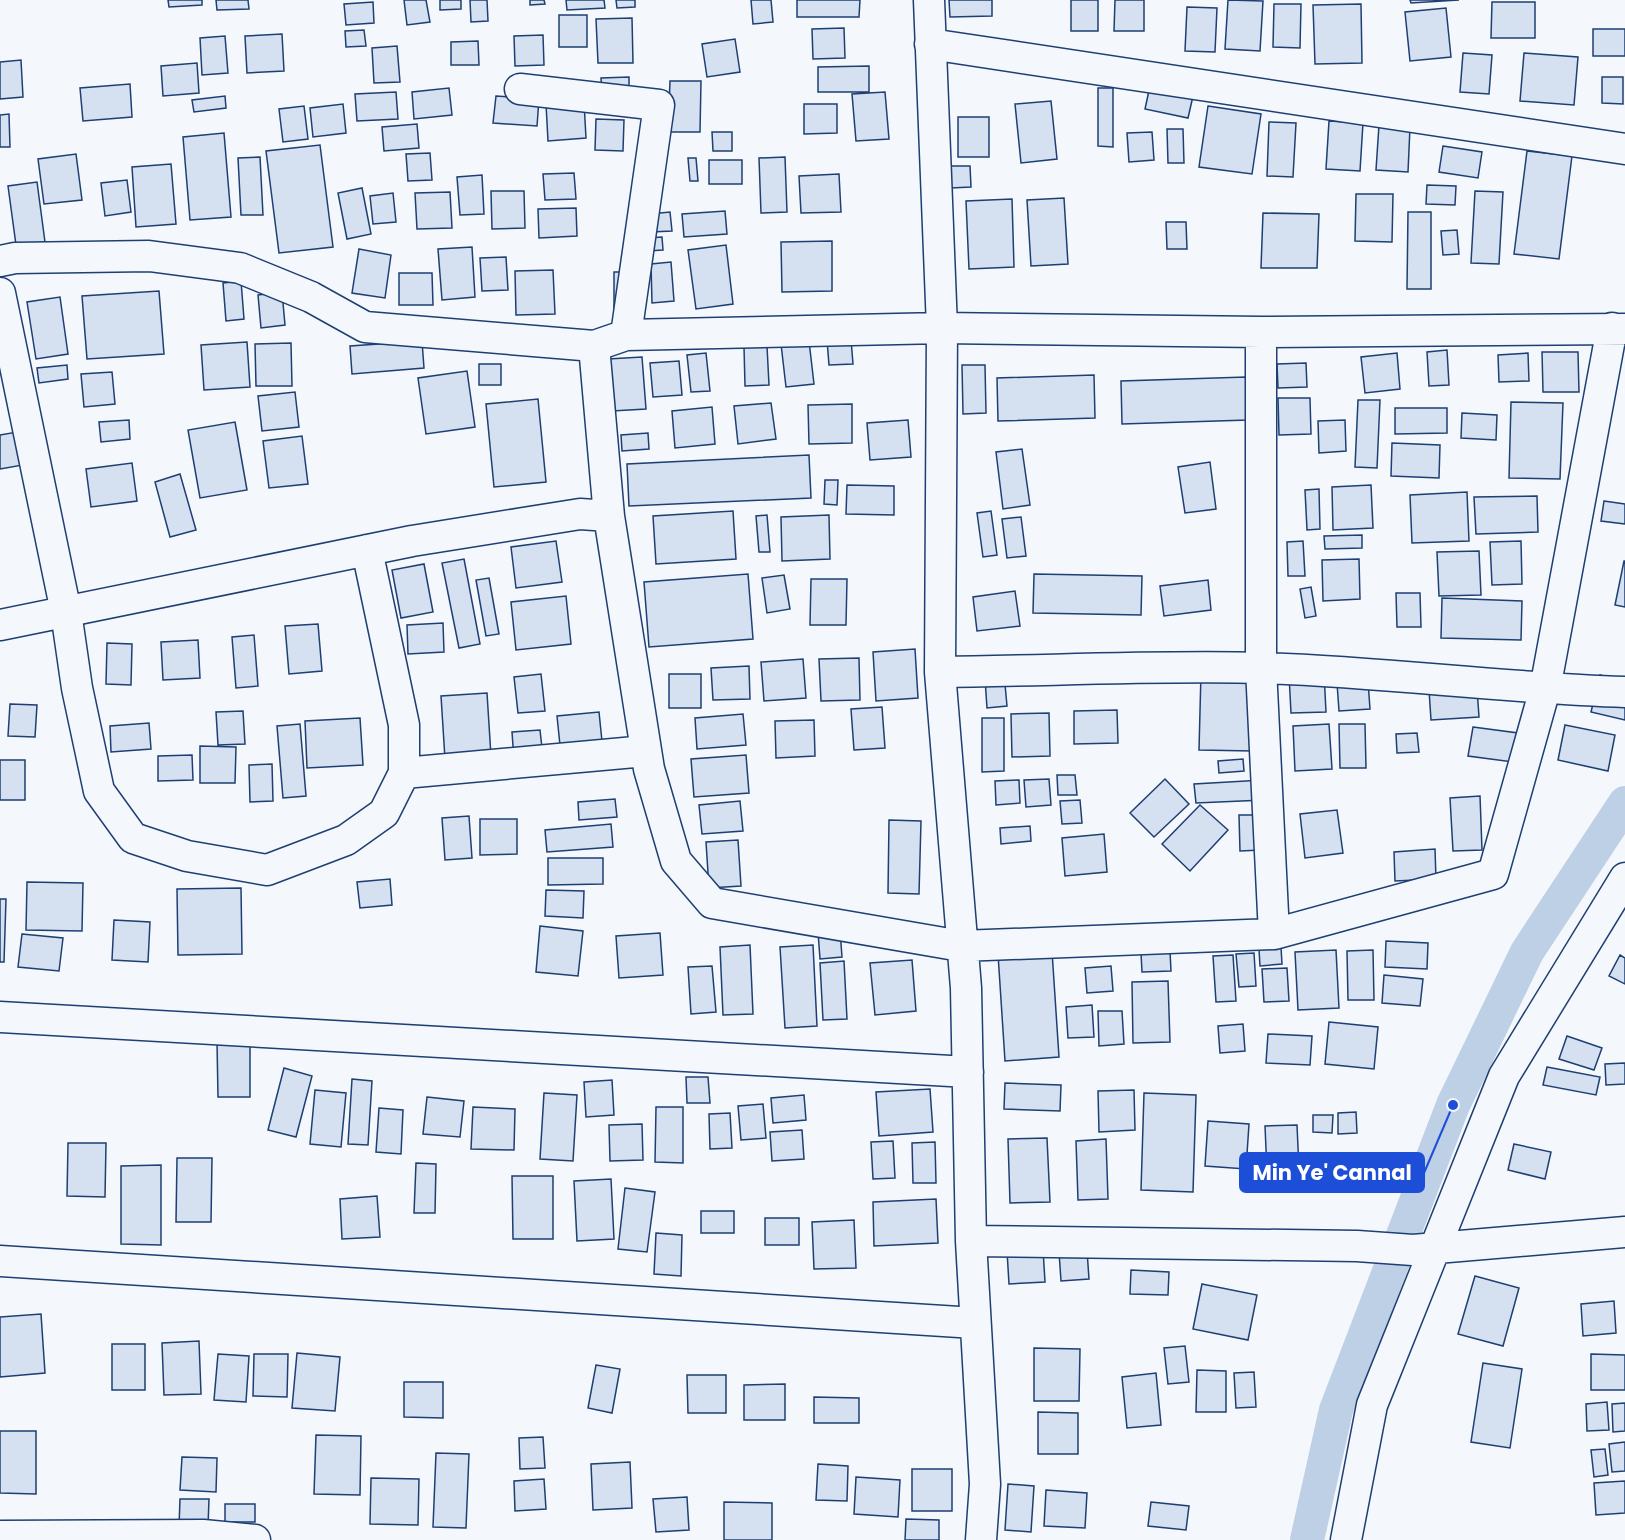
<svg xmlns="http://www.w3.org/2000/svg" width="1625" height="1540" font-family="Poppins,sans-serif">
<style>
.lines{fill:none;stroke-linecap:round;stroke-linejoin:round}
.canal{stroke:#bed0e5;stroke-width:34}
.building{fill:#d5e0f0;stroke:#1d3f73;stroke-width:1.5}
.street-casing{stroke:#1d3f73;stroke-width:33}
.street{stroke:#f4f7fb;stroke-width:30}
.leader{fill:none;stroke:#1d4ed8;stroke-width:2}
.callout-dot{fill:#1d4ed8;stroke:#f4f7fb;stroke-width:2}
.callout{fill:#1d4ed8;stroke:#1d4ed8;stroke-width:2}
.callout-label{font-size:21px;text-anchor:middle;font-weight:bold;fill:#fff}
</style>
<rect width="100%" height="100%" fill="#f4f7fb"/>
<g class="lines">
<path class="canal" d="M 1307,1540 L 1336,1410 L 1453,1105 L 1527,952 L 1625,803"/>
</g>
<path class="building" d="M 168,0 L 202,0 L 202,5 L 169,7 Z
M 216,0 L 248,0 L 249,9 L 217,10 Z
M 404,0 L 426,0 L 430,22 L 407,25 Z
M 440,0 L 461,0 L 461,9 L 440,10 Z
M 470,0 L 487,0 L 488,21 L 471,22 Z
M 530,0 L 544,0 L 545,4 L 530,5 Z
M 566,0 L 604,0 L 605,8 L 567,10 Z
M 616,0 L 635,0 L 635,7 L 617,8 Z
M 751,0 L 771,0 L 773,22 L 753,24 Z
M 797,0 L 860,0 L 859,17 L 797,17 Z
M 949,0 L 992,0 L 992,16 L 950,17 Z
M 1071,0 L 1098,0 L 1098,31 L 1071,31 Z
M 1115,0 L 1144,0 L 1144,31 L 1114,31 Z
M 1228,0 L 1263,1 L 1260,51 L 1225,49 Z
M 1410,0 L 1459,0 L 1411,3 Z
M 373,2 L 374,23 L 346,25 L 344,4 Z
M 1492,2 L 1535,2 L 1535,38 L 1491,38 Z
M 1274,4 L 1301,4 L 1300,48 L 1273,47 Z
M 1361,4 L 1362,63 L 1315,64 L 1313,5 Z
M 1187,7 L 1217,8 L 1215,52 L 1185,51 Z
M 1446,8 L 1451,57 L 1410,61 L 1405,12 Z
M 559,15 L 587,15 L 587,47 L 559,47 Z
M 632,18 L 633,63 L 598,63 L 596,19 Z
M 844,28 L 845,58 L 813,59 L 812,29 Z
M 1593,29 L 1625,29 L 1625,56 L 1593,56 Z
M 364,30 L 366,46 L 346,47 L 345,31 Z
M 282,34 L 284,71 L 247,73 L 245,36 Z
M 543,35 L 544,65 L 515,66 L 514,36 Z
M 225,36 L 228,73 L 202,75 L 200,38 Z
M 735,39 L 740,72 L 707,77 L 702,44 Z
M 478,41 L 479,65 L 451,65 L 451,42 Z
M 397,46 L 400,82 L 374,83 L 372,48 Z
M 1463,53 L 1492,55 L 1489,94 L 1460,92 Z
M 1524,53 L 1578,57 L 1574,105 L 1520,101 Z
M 21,60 L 23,97 L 0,99 L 0,62 Z
M 197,63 L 199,93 L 163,96 L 161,66 Z
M 869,66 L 869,92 L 818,92 L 818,67 Z
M 629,77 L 629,93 L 602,94 L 601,78 Z
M 1602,77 L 1623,77 L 1623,104 L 1602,103 Z
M 670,81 L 701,81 L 700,132 L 668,132 Z
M 130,84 L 132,117 L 83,121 L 80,88 Z
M 1150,86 L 1193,96 L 1188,118 L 1145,109 Z
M 449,88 L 452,115 L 414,119 L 412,92 Z
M 1098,88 L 1113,88 L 1113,147 L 1098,146 Z
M 396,92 L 398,119 L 357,121 L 355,94 Z
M 885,92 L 889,139 L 856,141 L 852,94 Z
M 225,96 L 226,108 L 194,112 L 192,100 Z
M 496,96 L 539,99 L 537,126 L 493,123 Z
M 1051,101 L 1057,159 L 1021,163 L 1015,104 Z
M 584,102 L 586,138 L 548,141 L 546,104 Z
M 343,104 L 346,133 L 313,137 L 310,108 Z
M 804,104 L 837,104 L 837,133 L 804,134 Z
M 304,106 L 308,139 L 283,142 L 279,109 Z
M 1208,106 L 1261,114 L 1252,174 L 1199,167 Z
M 9,114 L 10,147 L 0,147 L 0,115 Z
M 958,117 L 989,117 L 989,157 L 958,157 Z
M 596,119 L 624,120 L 623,151 L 595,150 Z
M 1329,121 L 1363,123 L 1360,171 L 1326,169 Z
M 1269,122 L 1296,123 L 1293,177 L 1267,176 Z
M 417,124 L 419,148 L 384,151 L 382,127 Z
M 1379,125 L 1410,127 L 1408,172 L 1376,170 Z
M 1167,129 L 1183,129 L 1184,163 L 1168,163 Z
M 712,132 L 732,132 L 732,151 L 713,151 Z
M 1152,132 L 1154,160 L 1129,162 L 1127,133 Z
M 224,133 L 231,217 L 190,220 L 183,137 Z
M 320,145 L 333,247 L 279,253 L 266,151 Z
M 1443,146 L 1482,152 L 1478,178 L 1439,172 Z
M 1527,151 L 1572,156 L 1559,259 L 1514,254 Z
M 430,153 L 432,180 L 408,181 L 406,154 Z
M 76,154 L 82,200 L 44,204 L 38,159 Z
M 260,157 L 263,215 L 241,215 L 238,158 Z
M 785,157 L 787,212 L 761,213 L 759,158 Z
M 688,158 L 696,158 L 698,181 L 690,181 Z
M 709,160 L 742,160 L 742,184 L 709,184 Z
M 171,164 L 176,224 L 136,227 L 132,167 Z
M 951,166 L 970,166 L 971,187 L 951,188 Z
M 574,173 L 576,199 L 545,200 L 543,174 Z
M 839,174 L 841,212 L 801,213 L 799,176 Z
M 482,175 L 484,214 L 460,215 L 457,177 Z
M 127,180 L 131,212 L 105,216 L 101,183 Z
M 37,182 L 45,242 L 16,245 L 8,186 Z
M 1427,185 L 1456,186 L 1455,205 L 1426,204 Z
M 362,188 L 371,234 L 347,239 L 338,193 Z
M 491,191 L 524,191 L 525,228 L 492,229 Z
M 1475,191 L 1503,192 L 1499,264 L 1471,263 Z
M 450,192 L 452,228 L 417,229 L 415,193 Z
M 393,193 L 396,222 L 373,224 L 370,196 Z
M 1356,194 L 1393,194 L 1392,242 L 1355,241 Z
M 1064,198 L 1068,264 L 1031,266 L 1027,200 Z
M 1012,199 L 1014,267 L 969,269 L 966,201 Z
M 576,208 L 577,236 L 539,238 L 538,209 Z
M 725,211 L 727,234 L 684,237 L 682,214 Z
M 670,212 L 672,231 L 651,232 L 650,214 Z
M 1408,212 L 1431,212 L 1431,289 L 1407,289 Z
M 1263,213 L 1319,214 L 1317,268 L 1261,268 Z
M 1166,222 L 1186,222 L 1187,249 L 1167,249 Z
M 1457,230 L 1459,254 L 1443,255 L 1441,231 Z
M 662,237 L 663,250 L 647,251 L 646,238 Z
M 832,241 L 832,291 L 782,292 L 781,242 Z
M 726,245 L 733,304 L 696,309 L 688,250 Z
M 472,247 L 475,297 L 442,300 L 438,249 Z
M 359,249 L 391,255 L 385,298 L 352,293 Z
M 506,257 L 508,290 L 482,291 L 480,258 Z
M 671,262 L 674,301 L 652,303 L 651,264 Z
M 553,270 L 555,314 L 516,315 L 515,271 Z
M 614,272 L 625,272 L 624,311 L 614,311 Z
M 399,273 L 432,273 L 433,305 L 399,305 Z
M 241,281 L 244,319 L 226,321 L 223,283 Z
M 159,291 L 164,354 L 87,359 L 82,296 Z
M 282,292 L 285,325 L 261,328 L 258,295 Z
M 60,297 L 68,354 L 36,359 L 27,302 Z
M 851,339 L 853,364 L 829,365 L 827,340 Z
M 422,341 L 424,368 L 352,374 L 350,346 Z
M 809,341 L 814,384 L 786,387 L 781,344 Z
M 247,342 L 250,387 L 204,390 L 201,345 Z
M 291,343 L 292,386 L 256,386 L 255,344 Z
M 767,346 L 769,385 L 745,386 L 744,347 Z
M 1447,350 L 1449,385 L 1429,386 L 1427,352 Z
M 1542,352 L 1578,352 L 1579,392 L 1543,392 Z
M 706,353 L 710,391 L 691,392 L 687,355 Z
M 1397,353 L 1400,389 L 1365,393 L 1361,357 Z
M 1528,353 L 1529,381 L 1499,382 L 1498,355 Z
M 642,357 L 646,409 L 612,411 L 608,359 Z
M 679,361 L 682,395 L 653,397 L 650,363 Z
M 1306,363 L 1307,387 L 1278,388 L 1277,364 Z
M 479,364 L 501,364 L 501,385 L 479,385 Z
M 67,365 L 68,379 L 39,383 L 37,368 Z
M 962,365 L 985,365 L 986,413 L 963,414 Z
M 467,371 L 475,427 L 426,434 L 418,378 Z
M 112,372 L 115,404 L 84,407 L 81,374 Z
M 1094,375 L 1095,418 L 998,421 L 997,378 Z
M 1246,377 L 1248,420 L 1122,424 L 1121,381 Z
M 295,392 L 299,427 L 262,431 L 258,396 Z
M 1278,398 L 1310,398 L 1311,434 L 1279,435 Z
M 538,399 L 546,482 L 494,487 L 486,404 Z
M 1358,400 L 1380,400 L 1377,468 L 1355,467 Z
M 1511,402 L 1563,403 L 1560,479 L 1509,478 Z
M 771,403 L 776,439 L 738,444 L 734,406 Z
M 852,404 L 852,443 L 809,444 L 808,405 Z
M 712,407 L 715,444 L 675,448 L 672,411 Z
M 1395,408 L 1447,408 L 1447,433 L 1395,434 Z
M 1462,413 L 1497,415 L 1496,440 L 1461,438 Z
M 129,420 L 130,439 L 101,442 L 99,422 Z
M 908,420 L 911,457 L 870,460 L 867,423 Z
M 1345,420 L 1346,451 L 1319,453 L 1318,421 Z
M 235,422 L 247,490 L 200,498 L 188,430 Z
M 17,432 L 23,465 L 0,469 L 0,435 Z
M 648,433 L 649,449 L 622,451 L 621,435 Z
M 302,436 L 308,484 L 269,488 L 263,441 Z
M 1392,443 L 1440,445 L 1439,478 L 1391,476 Z
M 1022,449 L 1030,505 L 1003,509 L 996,452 Z
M 809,455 L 811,498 L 629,506 L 627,464 Z
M 1210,462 L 1216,509 L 1185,513 L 1178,467 Z
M 132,463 L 137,501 L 91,507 L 86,469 Z
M 180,474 L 196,530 L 170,537 L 155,482 Z
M 825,480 L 838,480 L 837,505 L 824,504 Z
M 847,485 L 894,486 L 894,515 L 846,514 Z
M 1371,485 L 1373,528 L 1333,530 L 1332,487 Z
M 1319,489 L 1320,529 L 1307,530 L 1305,490 Z
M 1467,492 L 1469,541 L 1412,543 L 1410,495 Z
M 1537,496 L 1538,532 L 1476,534 L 1474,497 Z
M 1604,501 L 1625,504 L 1625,524 L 1601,521 Z
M 733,511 L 736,559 L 656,564 L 653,516 Z
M 991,511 L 997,555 L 983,557 L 977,513 Z
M 767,515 L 770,552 L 759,552 L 756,516 Z
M 829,515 L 830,559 L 782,561 L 781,517 Z
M 1021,517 L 1026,556 L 1007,558 L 1002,519 Z
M 1362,535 L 1362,548 L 1325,549 L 1324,536 Z
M 556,541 L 562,582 L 516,588 L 511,547 Z
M 1303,541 L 1305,576 L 1288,576 L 1287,542 Z
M 1521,541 L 1522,584 L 1492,585 L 1490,542 Z
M 1479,551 L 1481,595 L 1439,596 L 1437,552 Z
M 464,559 L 480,644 L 459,648 L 442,563 Z
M 1359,559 L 1360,599 L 1323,601 L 1322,560 Z
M 1624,561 L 1625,561 L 1625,607 L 1615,605 Z
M 424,564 L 433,612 L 401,618 L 392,570 Z
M 748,574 L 753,639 L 649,647 L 644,582 Z
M 1034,574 L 1142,576 L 1141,615 L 1033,613 Z
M 784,575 L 790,609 L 767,613 L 762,578 Z
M 489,578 L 499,634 L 486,636 L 476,580 Z
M 811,579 L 847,579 L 846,625 L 810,625 Z
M 1208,580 L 1211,610 L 1164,616 L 1160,586 Z
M 1311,587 L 1316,616 L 1305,618 L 1300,589 Z
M 1015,591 L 1020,626 L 977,631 L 973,597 Z
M 1396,593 L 1420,593 L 1421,627 L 1397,627 Z
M 566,596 L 571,644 L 516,650 L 511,602 Z
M 1442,598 L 1522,601 L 1521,640 L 1441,638 Z
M 443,623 L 444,652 L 408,654 L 407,625 Z
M 318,624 L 322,671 L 289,674 L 285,626 Z
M 254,635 L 258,686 L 236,688 L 232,637 Z
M 198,640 L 200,678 L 163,680 L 161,642 Z
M 107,643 L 132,644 L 131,685 L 106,684 Z
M 915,649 L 918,698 L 876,701 L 873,652 Z
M 859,658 L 860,700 L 821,701 L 819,659 Z
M 803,659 L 806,698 L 764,701 L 761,662 Z
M 984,664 L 1005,684 L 1007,706 L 987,708 Z
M 749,666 L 750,699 L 713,700 L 711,668 Z
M 1201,673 L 1256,675 L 1253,751 L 1199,750 Z
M 1324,673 L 1326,712 L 1291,713 L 1289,675 Z
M 541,674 L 545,711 L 518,713 L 514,677 Z
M 669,674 L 701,674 L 701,708 L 669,708 Z
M 1600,675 L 1625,681 L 1625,720 L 1591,712 Z
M 1368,681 L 1370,709 L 1339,711 L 1337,683 Z
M 1477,688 L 1479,717 L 1431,720 L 1429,690 Z
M 487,693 L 491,756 L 445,759 L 441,696 Z
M 10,704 L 37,705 L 35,737 L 8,736 Z
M 882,707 L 885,748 L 854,750 L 851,709 Z
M 1117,710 L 1118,743 L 1074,744 L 1074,711 Z
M 243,711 L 245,744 L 218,745 L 216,712 Z
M 599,712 L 603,751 L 561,755 L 557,716 Z
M 1049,713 L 1050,756 L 1012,757 L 1011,714 Z
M 743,714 L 746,745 L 697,749 L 695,718 Z
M 360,718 L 363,765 L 307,768 L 305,721 Z
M 982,718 L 1004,718 L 1004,771 L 982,772 Z
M 814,720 L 815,756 L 776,758 L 775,721 Z
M 149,723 L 151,749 L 111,752 L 110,726 Z
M 300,724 L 306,796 L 283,798 L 277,726 Z
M 1329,724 L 1332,769 L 1295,771 L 1293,726 Z
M 1339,724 L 1365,724 L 1366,768 L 1340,768 Z
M 1565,725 L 1615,735 L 1608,771 L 1558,760 Z
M 1473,727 L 1518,733 L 1513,762 L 1468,756 Z
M 540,730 L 543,757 L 514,760 L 512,732 Z
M 1417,733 L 1419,752 L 1397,753 L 1396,734 Z
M 200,746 L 236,747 L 235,783 L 200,783 Z
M 192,755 L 193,780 L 158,781 L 158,756 Z
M 746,755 L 749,793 L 694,797 L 691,759 Z
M 1243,759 L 1244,771 L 1219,773 L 1218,761 Z
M 0,760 L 25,760 L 25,800 L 0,800 Z
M 272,764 L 273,801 L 250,802 L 249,765 Z
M 1057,775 L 1075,775 L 1077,795 L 1058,795 Z
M 1049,779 L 1051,805 L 1026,807 L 1024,780 Z
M 1165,779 L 1189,804 L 1154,837 L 1130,813 Z
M 1019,780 L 1020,803 L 996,805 L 995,781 Z
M 1263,780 L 1264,800 L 1196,803 L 1194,784 Z
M 1480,796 L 1482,850 L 1453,851 L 1450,798 Z
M 615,799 L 617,817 L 579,820 L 578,802 Z
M 1080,800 L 1082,823 L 1062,824 L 1060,801 Z
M 740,801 L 743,831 L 702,834 L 699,805 Z
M 1200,805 L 1228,830 L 1190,871 L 1162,844 Z
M 1337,810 L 1343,853 L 1305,858 L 1300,814 Z
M 1239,815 L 1260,815 L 1261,850 L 1240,851 Z
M 469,816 L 472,858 L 445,860 L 442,818 Z
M 480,819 L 517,819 L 517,854 L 480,855 Z
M 889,820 L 921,821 L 919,894 L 888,893 Z
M 611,824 L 613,847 L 547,852 L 545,830 Z
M 1030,826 L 1031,841 L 1001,844 L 1000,828 Z
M 1104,834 L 1107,872 L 1065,876 L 1062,838 Z
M 738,840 L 741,886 L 709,888 L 706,842 Z
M 1435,849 L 1436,879 L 1395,881 L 1394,852 Z
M 548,858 L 603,858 L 603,884 L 548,885 Z
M 390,879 L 392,905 L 360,908 L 357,882 Z
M 27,882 L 83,883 L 82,931 L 26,930 Z
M 241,888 L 242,954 L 178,955 L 177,889 Z
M 546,890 L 584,891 L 583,918 L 545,916 Z
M 0,899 L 6,899 L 4,962 L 0,962 Z
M 114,920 L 150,922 L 148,962 L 112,960 Z
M 540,926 L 583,931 L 578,976 L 536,972 Z
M 840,930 L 842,957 L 820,959 L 818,932 Z
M 660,933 L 663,975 L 619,978 L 616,936 Z
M 22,934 L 63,938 L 59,971 L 18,967 Z
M 1386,941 L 1428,943 L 1427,969 L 1385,967 Z
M 750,945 L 753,1014 L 723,1015 L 720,947 Z
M 813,945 L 817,1026 L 785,1028 L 780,947 Z
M 1281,947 L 1282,964 L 1260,966 L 1259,949 Z
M 1336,950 L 1339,1008 L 1298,1010 L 1295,952 Z
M 1373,950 L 1374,1000 L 1348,1000 L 1347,951 Z
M 1052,951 L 1059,1057 L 1005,1061 L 998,954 Z
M 1170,951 L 1171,971 L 1142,972 L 1141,953 Z
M 1254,953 L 1256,986 L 1239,987 L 1236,954 Z
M 1233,955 L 1236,1001 L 1216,1002 L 1213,956 Z
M 1620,955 L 1625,958 L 1625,984 L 1609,976 Z
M 912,960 L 916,1011 L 875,1015 L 870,963 Z
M 844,961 L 847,1019 L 823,1020 L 820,963 Z
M 712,966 L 716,1012 L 691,1014 L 688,967 Z
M 1111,966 L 1113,991 L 1087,993 L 1085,968 Z
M 1287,968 L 1289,1001 L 1264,1002 L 1262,969 Z
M 1384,975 L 1423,979 L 1420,1006 L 1382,1003 Z
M 1168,981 L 1170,1042 L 1133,1043 L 1132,982 Z
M 1092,1005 L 1094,1037 L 1068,1038 L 1066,1007 Z
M 1098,1011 L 1122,1011 L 1124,1044 L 1099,1046 Z
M 1329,1022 L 1378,1027 L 1374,1069 L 1325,1064 Z
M 1243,1024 L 1245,1051 L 1220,1053 L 1218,1026 Z
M 1268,1034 L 1312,1036 L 1310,1065 L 1266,1063 Z
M 1567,1036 L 1602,1048 L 1594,1070 L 1559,1059 Z
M 217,1042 L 250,1042 L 250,1097 L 218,1097 Z
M 1625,1063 L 1625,1084 L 1606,1085 L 1605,1064 Z
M 1547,1067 L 1600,1077 L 1596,1095 L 1543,1085 Z
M 284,1068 L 312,1076 L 296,1137 L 268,1130 Z
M 686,1077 L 708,1077 L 710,1103 L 687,1103 Z
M 352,1079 L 372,1081 L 368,1145 L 348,1144 Z
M 612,1080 L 614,1115 L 586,1117 L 584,1082 Z
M 1005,1083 L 1061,1085 L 1060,1111 L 1004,1109 Z
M 930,1089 L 933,1132 L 879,1136 L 876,1092 Z
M 315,1090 L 346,1093 L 341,1147 L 310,1144 Z
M 1134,1090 L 1135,1130 L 1099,1132 L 1098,1091 Z
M 544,1093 L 577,1095 L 573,1161 L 540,1159 Z
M 1144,1093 L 1196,1095 L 1193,1192 L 1141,1190 Z
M 804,1095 L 806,1120 L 773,1123 L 771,1098 Z
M 427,1097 L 464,1101 L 460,1137 L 423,1134 Z
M 763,1104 L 766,1138 L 741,1140 L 738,1106 Z
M 473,1107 L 515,1109 L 514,1150 L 471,1149 Z
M 656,1107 L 683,1107 L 683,1163 L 655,1162 Z
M 379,1108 L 403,1110 L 401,1154 L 376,1152 Z
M 1356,1112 L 1357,1133 L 1338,1134 L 1338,1113 Z
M 730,1113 L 732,1148 L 710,1149 L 709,1114 Z
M 1313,1115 L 1333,1115 L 1332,1133 L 1313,1132 Z
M 1208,1121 L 1249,1124 L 1246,1169 L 1205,1166 Z
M 642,1124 L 643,1160 L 610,1161 L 609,1125 Z
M 1297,1125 L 1299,1170 L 1267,1172 L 1265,1126 Z
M 802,1130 L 804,1159 L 772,1161 L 770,1132 Z
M 1047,1138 L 1050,1202 L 1010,1203 L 1008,1139 Z
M 1106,1139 L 1108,1199 L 1078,1200 L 1076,1141 Z
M 893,1141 L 895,1178 L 873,1179 L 871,1142 Z
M 935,1142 L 936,1183 L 913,1183 L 912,1143 Z
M 68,1143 L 106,1143 L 105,1197 L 67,1196 Z
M 1514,1144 L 1551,1152 L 1545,1179 L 1508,1170 Z
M 177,1158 L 212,1158 L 211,1222 L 176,1222 Z
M 416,1163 L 436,1164 L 435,1213 L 414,1213 Z
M 161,1165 L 161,1245 L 121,1244 L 121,1166 Z
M 512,1176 L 553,1176 L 553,1239 L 513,1239 Z
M 611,1179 L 614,1239 L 577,1241 L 574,1181 Z
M 625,1188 L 655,1192 L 647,1252 L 618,1249 Z
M 377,1196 L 380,1237 L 342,1239 L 340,1199 Z
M 936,1199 L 938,1243 L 874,1246 L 873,1202 Z
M 701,1211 L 734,1211 L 734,1233 L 701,1233 Z
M 765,1218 L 799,1218 L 799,1245 L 765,1245 Z
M 854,1220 L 856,1268 L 814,1269 L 812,1222 Z
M 656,1233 L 682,1235 L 681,1276 L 654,1274 Z
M 1043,1249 L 1045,1282 L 1009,1284 L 1007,1251 Z
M 1087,1250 L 1089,1279 L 1061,1281 L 1059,1252 Z
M 1131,1270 L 1169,1272 L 1168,1295 L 1130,1294 Z
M 1475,1276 L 1519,1288 L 1503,1346 L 1458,1334 Z
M 1202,1284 L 1257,1295 L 1248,1340 L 1193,1329 Z
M 1614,1301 L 1616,1333 L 1583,1336 L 1581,1304 Z
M 41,1314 L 45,1373 L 0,1377 L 0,1317 Z
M 199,1341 L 201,1394 L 164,1395 L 162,1343 Z
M 112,1344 L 145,1344 L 145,1390 L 112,1390 Z
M 1185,1346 L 1189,1382 L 1168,1384 L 1164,1348 Z
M 1034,1348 L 1080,1349 L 1079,1401 L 1034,1401 Z
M 297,1353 L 340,1357 L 335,1411 L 292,1408 Z
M 218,1354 L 249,1356 L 246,1402 L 214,1400 Z
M 254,1354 L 288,1354 L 287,1397 L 253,1396 Z
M 1591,1354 L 1625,1355 L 1625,1390 L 1591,1390 Z
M 1483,1363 L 1522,1369 L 1510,1448 L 1471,1442 Z
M 596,1365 L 620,1369 L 612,1413 L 588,1408 Z
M 1197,1370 L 1226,1371 L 1226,1412 L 1196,1412 Z
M 1254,1372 L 1256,1407 L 1236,1408 L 1234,1373 Z
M 1156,1373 L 1161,1425 L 1127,1428 L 1122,1377 Z
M 687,1375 L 726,1375 L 726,1413 L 688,1413 Z
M 404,1382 L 443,1382 L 443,1418 L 404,1417 Z
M 785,1384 L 785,1420 L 744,1420 L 744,1385 Z
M 814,1397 L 859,1398 L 859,1423 L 814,1423 Z
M 1607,1402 L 1609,1430 L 1587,1431 L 1586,1404 Z
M 1625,1403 L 1625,1431 L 1613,1432 L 1612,1404 Z
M 1038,1412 L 1078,1413 L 1078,1454 L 1038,1454 Z
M 0,1431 L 36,1431 L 36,1494 L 0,1493 Z
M 316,1435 L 361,1436 L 360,1495 L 314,1494 Z
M 543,1437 L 545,1468 L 520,1469 L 519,1438 Z
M 1625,1442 L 1625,1471 L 1612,1472 L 1609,1444 Z
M 1605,1449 L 1608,1475 L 1594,1477 L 1591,1450 Z
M 436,1453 L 469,1454 L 466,1528 L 433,1527 Z
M 182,1457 L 217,1458 L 216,1492 L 180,1490 Z
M 630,1462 L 632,1508 L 593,1510 L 591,1464 Z
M 818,1464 L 848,1466 L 847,1501 L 816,1500 Z
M 912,1469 L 952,1469 L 952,1511 L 912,1511 Z
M 856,1477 L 900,1480 L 898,1517 L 854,1514 Z
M 371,1478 L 419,1479 L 418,1525 L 370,1524 Z
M 544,1479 L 546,1509 L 515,1511 L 514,1481 Z
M 1625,1481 L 1625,1513 L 1596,1515 L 1594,1483 Z
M 1008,1484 L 1034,1486 L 1031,1532 L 1005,1530 Z
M 1046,1490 L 1087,1493 L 1085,1528 L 1044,1526 Z
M 687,1497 L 689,1530 L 656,1532 L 653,1499 Z
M 180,1499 L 209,1499 L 208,1527 L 179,1527 Z
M 724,1502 L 772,1503 L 772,1540 L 724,1540 Z
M 1151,1502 L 1189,1506 L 1186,1530 L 1148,1526 Z
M 225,1504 L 255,1504 L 255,1522 L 225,1522 Z
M 906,1519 L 939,1520 L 939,1540 L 905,1540 Z"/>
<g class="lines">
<g class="street-casing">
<path id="street" d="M 929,0 L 942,328 L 940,672 L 966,988 L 971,1241 L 985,1484 L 981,1540
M 930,44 L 1625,149
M 520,89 L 659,105 L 626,335
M 0,261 L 15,258 L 149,256 L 240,268 L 311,297 L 365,327 L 594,346 L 626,335 L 942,328 L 1261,332 L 1625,329
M 0,293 L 66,612 L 77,688 L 99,791 L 133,838 L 187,856 L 267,870 L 346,840 L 384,813 L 404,773 L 404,725 L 367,550
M 1261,332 L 1261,668 L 1274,934
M 594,346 L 609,516 L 649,769 L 676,861 L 712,903 L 961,946 L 1274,934 L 1493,874 L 1545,689 L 1612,328
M 0,625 L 412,541 L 580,514 L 609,516
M 940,672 C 1047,671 1155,665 1263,668 C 1384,672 1504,688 1625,692
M 404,773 L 646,751
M 0,1017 L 968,1072
M 971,1241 L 1357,1246 L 1413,1250 L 1625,1232
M 0,1261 L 975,1323
M 0,1536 L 203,1535 L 255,1540
M 1346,1540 L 1372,1405 L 1504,1076 L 1625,878"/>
</g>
<use href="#street" class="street"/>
</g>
<path class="leader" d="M1453 1105L1424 1173"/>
<circle class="callout-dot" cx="1453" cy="1105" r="6"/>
<rect class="callout" x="1240" y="1153" width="184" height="39" rx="6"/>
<g class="callout-label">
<text x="1332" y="1180">Min Ye' Cannal</text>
</g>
</svg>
